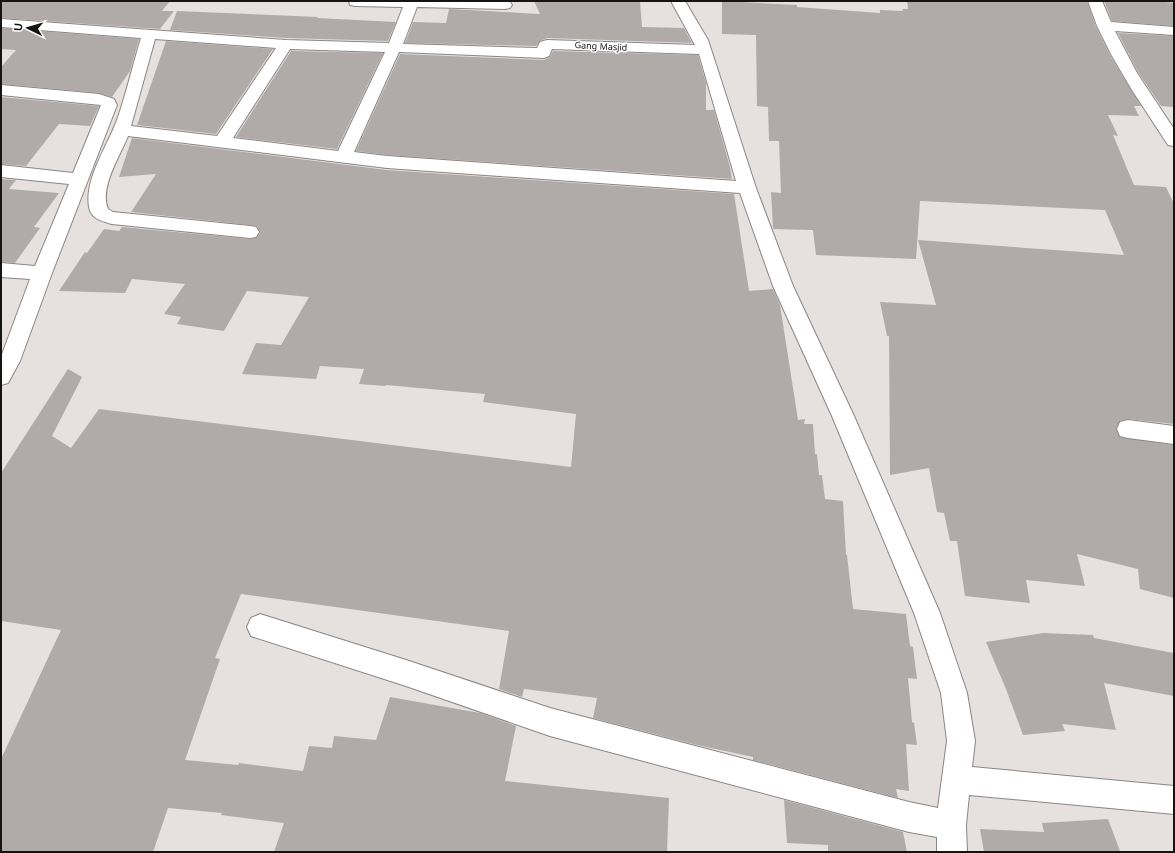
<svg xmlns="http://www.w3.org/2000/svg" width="1175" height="853" font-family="'Noto Sans',sans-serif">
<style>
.building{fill:#b0aba9}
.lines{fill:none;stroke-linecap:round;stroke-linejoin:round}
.minor-casing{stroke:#8a8684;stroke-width:2}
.minor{fill:#fff;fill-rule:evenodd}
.labels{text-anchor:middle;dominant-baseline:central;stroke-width:3;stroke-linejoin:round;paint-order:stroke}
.far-street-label{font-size:9px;fill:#161413;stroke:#fff}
</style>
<rect width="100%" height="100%" fill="#e6e1df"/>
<path class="building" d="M 1,1 L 170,1 L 162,11 L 174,11 L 160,29 L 1,18 Z
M 534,1 L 640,1 L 642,27 L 684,28 L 692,43 L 547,38 L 540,41 L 536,46 L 405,43 L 413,22 L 446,23 L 449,9 L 540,14 Z
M 722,1 L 797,5 L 797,7 L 880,13 L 880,10 L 903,11 L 902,9 L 908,9 L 907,1 L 1087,1 L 1096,27 L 1111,57 L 1141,106 L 1134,106 L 1139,116 L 1108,115 L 1118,136 L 1113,135 L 1134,185 L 1166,187 L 1174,204 L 1174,424 L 1128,419 L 1120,421 L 1116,428 L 1120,437 L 1174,445 L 1174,598 L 1140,589 L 1138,569 L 1077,554 L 1085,586 L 1026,580 L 1030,603 L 965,596 L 957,541 L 950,541 L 944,513 L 937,512 L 929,468 L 890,475 L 889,336 L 887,336 L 880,302 L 936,305 L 918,240 L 1124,255 L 1105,210 L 920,201 L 916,259 L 816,255 L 813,230 L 773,229 L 773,228 L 771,192 L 781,193 L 779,141 L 769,141 L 768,107 L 757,106 L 756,35 L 722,34 Z
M 1104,1 L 1158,1 L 1174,3 L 1174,26 L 1112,21 Z
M 177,11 L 318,17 L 317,18 L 396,22 L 388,41 L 286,38 L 170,30 Z
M 1,28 L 139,39 L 130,71 L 112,97 L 99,93 L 1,84 L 1,67 L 16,50 L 1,49 Z
M 1118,33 L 1174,36 L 1174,107 L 1161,106 L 1138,72 Z
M 166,41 L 273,49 L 216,134 L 137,125 Z
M 291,51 L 383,53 L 337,149 L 236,137 Z
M 553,51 L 698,55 L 706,83 L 706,110 L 714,110 L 730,167 L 732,179 L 387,155 L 356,151 L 400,54 L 544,60 L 550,57 Z
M 1,97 L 99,106 L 90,126 L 59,124 L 26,166 L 1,164 Z
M 132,138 L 387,170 L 734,194 L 749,291 L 773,289 L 780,305 L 798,420 L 805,419 L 804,424 L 813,424 L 815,454 L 817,454 L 819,475 L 822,475 L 825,499 L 843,501 L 846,555 L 847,555 L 853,609 L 906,614 L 910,646 L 913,647 L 917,679 L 908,678 L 912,722 L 914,723 L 917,745 L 906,744 L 909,791 L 896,789 L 898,798 L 753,760 L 753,757 L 697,745 L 593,718 L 597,698 L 524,689 L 522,697 L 499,689 L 509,631 L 241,594 L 215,658 L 220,659 L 185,760 L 238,765 L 239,763 L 303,771 L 309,746 L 332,748 L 334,736 L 376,740 L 390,697 L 480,713 L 516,726 L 505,781 L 669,798 L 667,852 L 274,852 L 284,823 L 221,815 L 222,813 L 168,808 L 153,852 L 1,852 L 1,759 L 61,630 L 1,621 L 1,473 L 68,369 L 82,377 L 52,436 L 71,448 L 99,409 L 571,467 L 576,414 L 483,402 L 485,394 L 386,385 L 385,386 L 359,384 L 364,369 L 320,366 L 316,379 L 242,374 L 256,343 L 281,345 L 309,297 L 247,291 L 224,331 L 177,324 L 181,317 L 164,314 L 185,284 L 132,279 L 125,293 L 59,291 L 85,252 L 87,253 L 104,229 L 119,231 L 122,227 L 250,239 L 256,238 L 260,233 L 257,226 L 250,225 L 131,212 L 156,174 L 119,177 Z
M 1,179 L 16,180 L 9,189 L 59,193 L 34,227 L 40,228 L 15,263 L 1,262 Z
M 1043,633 L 1093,635 L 1094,638 L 1174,653 L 1174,696 L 1104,683 L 1116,730 L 1062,724 L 1065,731 L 1023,735 L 1006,689 L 986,642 Z
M 784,800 L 903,832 L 907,852 L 828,852 L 828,845 L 787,843 Z
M 1108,819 L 1120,851 L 984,852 L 980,829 L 1044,832 L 1042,823 Z"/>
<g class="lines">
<g class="minor-casing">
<path id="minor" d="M 349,1 L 510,2 L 512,5 L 510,8 L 505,9 L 417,7 L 403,44 L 537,48 L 540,42 L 547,40 L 695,45 L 671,1 L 685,1 L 708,40 L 756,188 L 793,286 L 854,416 L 940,613 L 967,693 L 975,741 L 972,767 L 1174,786 L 1174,814 L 969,795 L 966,825 L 967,852 L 937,852 L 937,837 L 909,832 L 550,736 L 406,686 L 251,636 L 247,627 L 251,618 L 260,614 L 406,660 L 550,708 L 909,802 L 938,808 L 947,741 L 941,693 L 914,613 L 832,416 L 773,286 L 740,193 L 387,168 L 128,136 C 120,156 99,188 108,209 L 113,212 L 250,226 L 256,227 L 259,232 L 256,237 L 250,238 L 112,224 C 102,221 91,219 89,207 C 84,178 109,144 118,117 C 127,91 133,64 141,38 L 1,27 L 1,19 L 286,40 L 389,43 L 403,7 L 355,6 L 350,5 ZM 155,39 L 276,48 L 217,136 L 131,126 ZM 290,49 L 385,52 L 338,151 L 233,138 ZM 552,49 L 699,54 L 736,181 L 387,156 L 354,152 L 399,52 L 544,58 L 549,56 Z
M 1088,1 L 1102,1 L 1111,22 L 1174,27 L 1174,35 L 1115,31 L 1137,73 L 1174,129 L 1174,146 L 1168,145 L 1132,90 L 1112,56 L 1097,26 Z
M 1,85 L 99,94 L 114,99 L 117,105 L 52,273 L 20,361 L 8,383 L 1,385 L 1,357 L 30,279 L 1,277 L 1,263 L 35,266 L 69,184 L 1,177 L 1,165 L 73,173 L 101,105 L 1,95 Z
M 1128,420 L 1174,426 L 1174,444 L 1128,438 L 1120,436 L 1117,429 L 1120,422 Z"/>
</g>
<use href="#minor" class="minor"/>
</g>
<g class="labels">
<g class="far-street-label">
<text transform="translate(601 46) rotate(3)">Gang Masjid</text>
</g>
</g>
<rect width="1175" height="853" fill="none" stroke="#161413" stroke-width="4"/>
<g transform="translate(28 28) rotate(275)" stroke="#ffffff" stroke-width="3" paint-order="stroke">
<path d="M0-3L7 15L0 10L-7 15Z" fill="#161413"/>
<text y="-6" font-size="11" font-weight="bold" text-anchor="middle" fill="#161413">U</text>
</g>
</svg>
